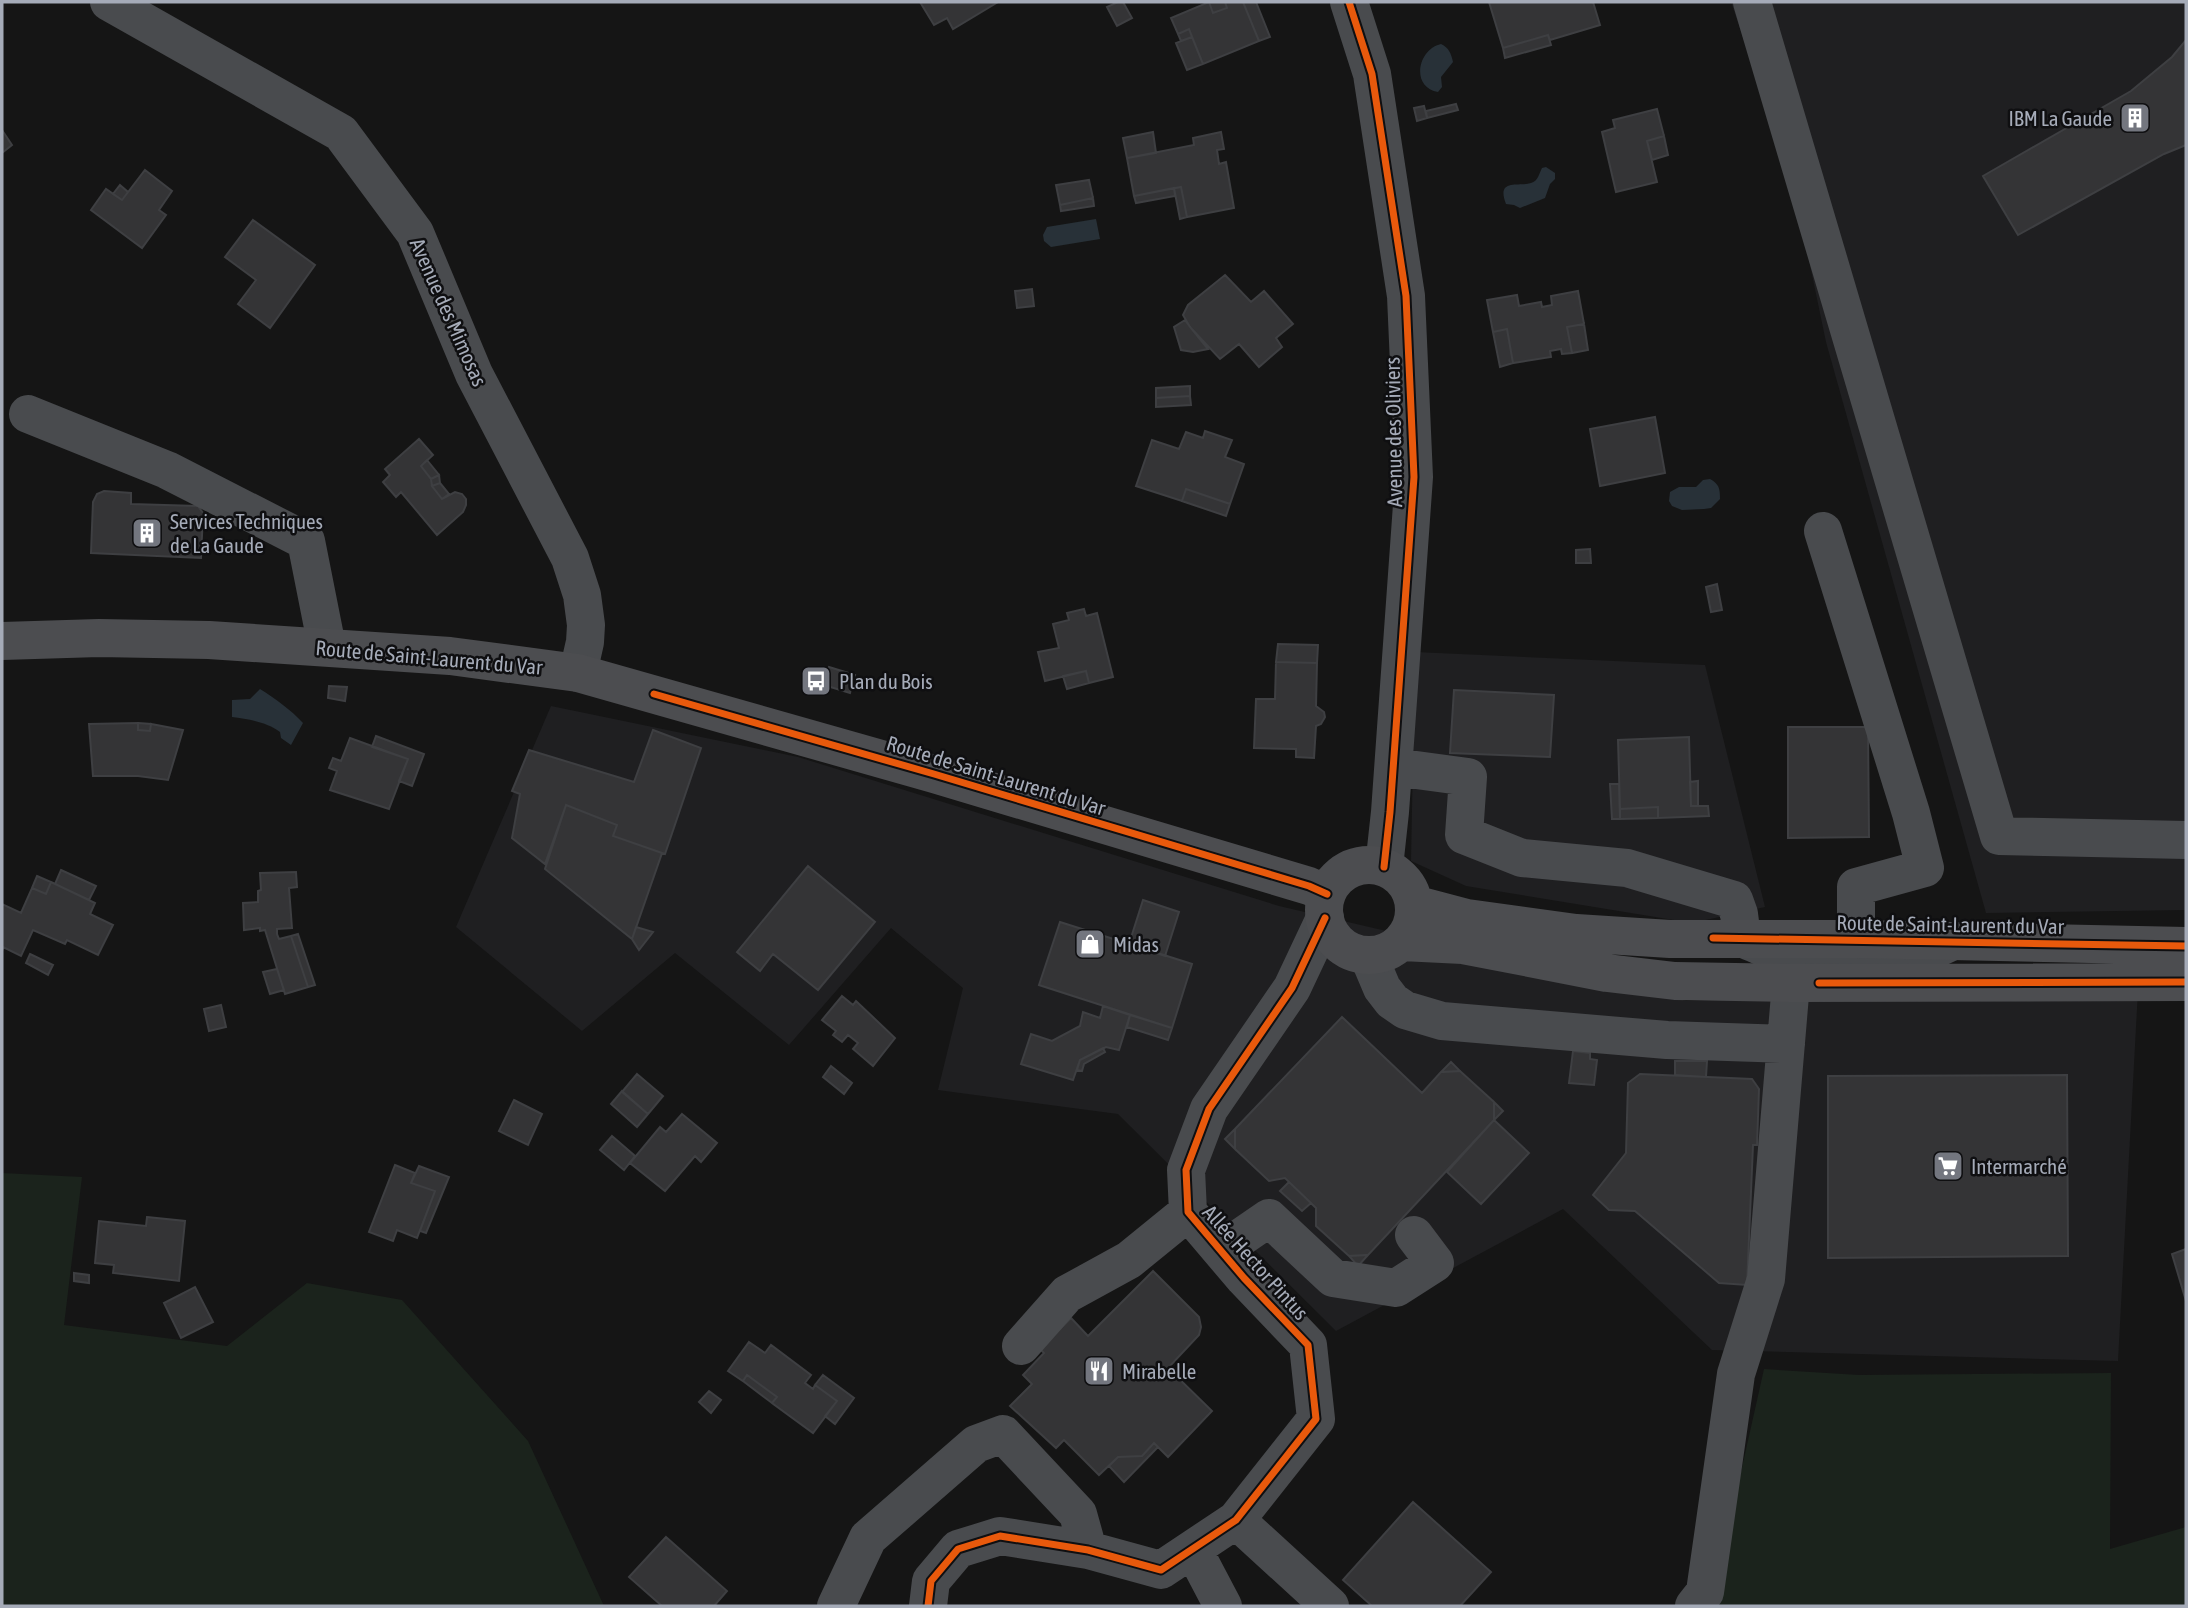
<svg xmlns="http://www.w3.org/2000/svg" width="2188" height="1608" font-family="'Asap Condensed',sans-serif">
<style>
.built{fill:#1f1f21}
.green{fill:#1b231c}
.water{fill:#283138}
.building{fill:#343436;stroke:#3e3f42;stroke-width:2}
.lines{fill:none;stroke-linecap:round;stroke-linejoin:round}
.minor{stroke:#494b4e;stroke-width:38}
.major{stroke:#4c4d50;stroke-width:38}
.cycleway-casing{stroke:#0f0f11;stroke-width:11}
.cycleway{stroke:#e8590c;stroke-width:7}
.labels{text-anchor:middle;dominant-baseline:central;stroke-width:5;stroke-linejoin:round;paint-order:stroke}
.poi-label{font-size:21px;fill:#a5abb8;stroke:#0f0f11;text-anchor:start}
.street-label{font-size:21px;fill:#a5abb8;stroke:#0f0f11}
</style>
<rect width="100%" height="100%" fill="#151515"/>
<path class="built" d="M 1731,2 L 2186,2 L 2186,910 L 1986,913 L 1826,342 L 1794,188 Z
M 1415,652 L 1705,665 L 1765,907 L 1692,923 L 1466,886 L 1411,861 Z
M 551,706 L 798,757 L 1279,906 L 1687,1001 L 2138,990 L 2118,1361 L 1712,1350 L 1563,1209 L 1336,1331 L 1118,1114 L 938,1090 L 963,988 L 891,928 L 789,1045 L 675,953 L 582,1031 L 456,927 Z"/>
<path class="green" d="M 2,1173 L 82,1177 L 64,1325 L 227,1346 L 307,1283 L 402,1300 L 528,1441 L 604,1606 L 2,1606 Z
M 1764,1369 L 1859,1375 L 2111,1373 L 2110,1549 L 2186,1527 L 2186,1606 L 1711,1606 Z"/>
<path class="water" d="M 1441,44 C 1449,48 1451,53 1453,62 L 1441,77 L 1442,87 L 1438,92 C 1410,87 1418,49 1441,44 Z
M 1546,167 L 1555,173 L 1555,179 L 1550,184 L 1545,198 L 1520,208 L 1514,205 L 1506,204 C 1496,178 1518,187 1531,183 C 1538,181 1539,174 1542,168 Z
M 1096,219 L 1100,239 L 1051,247 L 1044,241 L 1043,235 L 1047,227 Z
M 1710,479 C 1719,484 1720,488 1720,499 L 1711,508 L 1704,509 L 1682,510 L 1672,506 L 1669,501 L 1670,492 L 1679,487 L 1696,487 L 1703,480 Z
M 260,689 C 276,699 291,710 303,723 L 291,745 L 281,738 L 280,732 C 267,722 248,719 232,717 L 232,700 L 250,699 Z"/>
<path class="building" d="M 920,2 L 998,2 L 953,29 L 947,18 L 934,25 Z
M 1118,2 L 1123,2 L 1132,18 L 1117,26 L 1107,7 Z
M 1209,2 L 1213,13 L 1227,8 L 1225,2 L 1243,2 L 1259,41 L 1203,64 L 1189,29 L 1178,34 L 1171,18 Z
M 1209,2 L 1225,2 L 1227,8 L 1213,13 Z
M 1243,2 L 1256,2 L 1270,37 L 1259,41 Z
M 1489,2 L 1593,2 L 1600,25 L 1550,40 L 1548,35 L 1503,48 Z
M 1189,29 L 1192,37 L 1181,41 L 1178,34 Z
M 1548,35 L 1551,45 L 1505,58 L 1503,48 Z
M 1192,37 L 1203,64 L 1187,70 L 1176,43 Z
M 2186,40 L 2186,145 L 2164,154 L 2018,235 L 1983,176 L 2131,91 L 2172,57 Z
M 1456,104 L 1458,110 L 1427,118 L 1426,111 Z
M 1424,106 L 1427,118 L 1417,121 L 1414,108 Z
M 1657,109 L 1664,136 L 1647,141 L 1657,182 L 1616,192 L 1602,132 L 1615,128 L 1613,120 Z
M 2,130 L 12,145 L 2,153 Z
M 1153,132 L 1156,153 L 1127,158 L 1123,138 Z
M 1221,132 L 1224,149 L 1217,150 L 1219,164 L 1226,162 L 1234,208 L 1187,217 L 1181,187 L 1134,196 L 1127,158 L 1194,145 L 1193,138 Z
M 1664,136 L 1668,155 L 1652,160 L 1647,141 Z
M 145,170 L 172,191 L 159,210 L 166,215 L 142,248 L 91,210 L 106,189 L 122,200 Z
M 1089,180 L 1093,198 L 1060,205 L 1056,185 Z
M 120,185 L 128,192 L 122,200 L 113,194 Z
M 1181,187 L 1187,217 L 1180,219 L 1174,188 Z
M 1174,188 L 1175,196 L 1136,203 L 1134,196 Z
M 1093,198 L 1094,206 L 1061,211 L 1060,205 Z
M 253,220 L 315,265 L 270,328 L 238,304 L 256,280 L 225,257 Z
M 1225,275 L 1251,302 L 1264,291 L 1293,324 L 1276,338 L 1282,347 L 1259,367 L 1239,344 L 1220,359 L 1190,327 L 1183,315 L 1188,305 Z
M 1032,289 L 1034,306 L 1017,308 L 1015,291 Z
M 1578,291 L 1584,324 L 1567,327 L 1572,353 L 1562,354 L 1561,349 L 1550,351 L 1551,357 L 1513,363 L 1507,329 L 1493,332 L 1487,300 L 1517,295 L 1519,306 L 1541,302 L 1542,307 L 1552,305 L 1551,296 Z
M 1185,320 L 1190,327 L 1208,349 L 1193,352 L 1181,350 L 1174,327 Z
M 1584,324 L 1588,350 L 1572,353 L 1567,327 Z
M 1507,329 L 1513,363 L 1500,367 L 1493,332 Z
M 1190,386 L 1190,396 L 1156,398 L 1156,388 Z
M 1190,396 L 1191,405 L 1156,407 L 1156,398 Z
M 1655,417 L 1665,473 L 1600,486 L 1590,429 Z
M 1205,431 L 1232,440 L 1225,457 L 1244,464 L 1230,504 L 1186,489 L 1182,501 L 1136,486 L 1152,440 L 1179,449 L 1186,432 L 1203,438 Z
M 419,439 L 433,455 L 421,466 L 431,479 L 432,486 L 442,499 L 455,492 L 462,494 L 466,499 L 466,505 L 463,512 L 437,535 L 401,492 L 396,497 L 383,482 L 390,475 L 385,469 Z
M 427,460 L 439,475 L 431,479 L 421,466 Z
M 439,475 L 440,483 L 432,486 L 431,479 Z
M 440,483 L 449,494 L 442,499 L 432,486 Z
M 1186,489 L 1230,504 L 1226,516 L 1182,501 Z
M 104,491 L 131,493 L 131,504 L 198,506 L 203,513 L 201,558 L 91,553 L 93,502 L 97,494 Z
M 1590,549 L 1591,563 L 1576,563 L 1576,550 Z
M 1717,584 L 1722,610 L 1711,612 L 1706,587 Z
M 1084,609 L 1086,616 L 1097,613 L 1113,677 L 1089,683 L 1086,671 L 1045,681 L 1038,652 L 1059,648 L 1053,624 L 1069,620 L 1067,613 Z
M 1278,644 L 1318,645 L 1317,663 L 1276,662 Z
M 1276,662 L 1317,663 L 1316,706 L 1324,712 L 1325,717 L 1321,724 L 1316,726 L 1314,758 L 1296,757 L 1296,749 L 1254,748 L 1256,699 L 1275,699 Z
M 829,667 L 855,675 L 850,693 L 824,685 Z
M 1086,671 L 1089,683 L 1067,689 L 1063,676 Z
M 329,686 L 347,687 L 345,701 L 328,698 Z
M 1454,690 L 1554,695 L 1550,757 L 1450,753 Z
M 138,723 L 138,730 L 150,731 L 151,724 L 183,730 L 168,780 L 138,776 L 93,776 L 89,724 Z
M 138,723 L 151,724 L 150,731 L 138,730 Z
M 1788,727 L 1868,727 L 1869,837 L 1788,838 Z
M 653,730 L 701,748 L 665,854 L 613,836 L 617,825 L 566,805 L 545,864 L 512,838 L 520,794 L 512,791 L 529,750 L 634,782 Z
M 376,736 L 424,754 L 412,786 L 399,781 L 408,759 L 372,747 Z
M 1689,737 L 1691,806 L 1708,806 L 1709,816 L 1658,818 L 1658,807 L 1620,809 L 1618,740 Z
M 350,738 L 408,759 L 389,809 L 330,790 L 337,771 L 329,768 L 333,758 L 341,761 Z
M 1698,781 L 1698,806 L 1691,806 L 1690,782 Z
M 1610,784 L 1619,784 L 1620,819 L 1612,819 Z
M 566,805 L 617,825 L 613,836 L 662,853 L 632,939 L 545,869 Z
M 1658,807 L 1658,818 L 1620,819 L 1620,809 Z
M 808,866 L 875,922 L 818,990 L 773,954 L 760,971 L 737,952 Z
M 61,870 L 96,886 L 89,900 L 55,884 Z
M 296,872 L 297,887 L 289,888 L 292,928 L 277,929 L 277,934 L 279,939 L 291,936 L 308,987 L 285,994 L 265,930 L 260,931 L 260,928 L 244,930 L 243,903 L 258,902 L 258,891 L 261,890 L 260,873 Z
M 37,876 L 51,882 L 46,894 L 32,888 Z
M 51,882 L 95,903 L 90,914 L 113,925 L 98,955 L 67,940 L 65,944 L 33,930 L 21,956 L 3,947 L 2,951 L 2,904 L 21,913 L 32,888 L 46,894 Z
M 1143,900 L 1179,912 L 1165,956 L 1129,944 Z
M 1060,922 L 1192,964 L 1172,1028 L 1039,985 Z
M 636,927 L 653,932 L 639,950 L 632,939 Z
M 298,934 L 315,985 L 308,987 L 291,936 Z
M 30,954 L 53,965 L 48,975 L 26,963 Z
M 277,969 L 284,990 L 270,994 L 263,972 Z
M 842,996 L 853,1005 L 856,1001 L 895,1038 L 873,1066 L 853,1049 L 858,1043 L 848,1035 L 842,1042 L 833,1035 L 836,1031 L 822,1020 Z
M 221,1005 L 226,1027 L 209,1031 L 204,1009 Z
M 1103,1006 L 1130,1015 L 1119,1050 L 1106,1047 L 1080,1060 L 1073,1080 L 1021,1064 L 1031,1034 L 1052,1041 L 1080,1026 L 1083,1012 L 1100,1018 Z
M 1130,1015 L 1172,1028 L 1168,1040 L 1127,1027 Z
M 1342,1017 L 1422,1093 L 1441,1072 L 1460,1071 L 1494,1102 L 1494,1120 L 1368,1255 L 1349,1256 L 1316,1226 L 1316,1208 L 1285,1178 L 1269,1181 L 1235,1149 L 1235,1129 Z
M 1103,1048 L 1105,1052 L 1084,1064 L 1082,1071 L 1077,1070 L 1080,1060 Z
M 1573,1051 L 1590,1053 L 1590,1059 L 1597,1060 L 1594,1085 L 1569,1083 Z
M 1675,1061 L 1707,1061 L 1706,1077 L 1675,1075 Z
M 1451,1062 L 1460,1071 L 1441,1072 Z
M 831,1066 L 852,1083 L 844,1094 L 823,1077 Z
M 637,1074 L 663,1096 L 648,1114 L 622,1092 Z
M 1640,1074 L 1752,1079 L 1759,1089 L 1757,1145 L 1753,1145 L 1747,1285 L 1719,1283 L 1635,1211 L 1609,1210 L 1593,1195 L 1626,1153 L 1628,1083 Z
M 2067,1075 L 2068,1256 L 1828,1258 L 1828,1076 Z
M 622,1091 L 648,1114 L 637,1127 L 611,1104 Z
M 514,1100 L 542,1114 L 528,1145 L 499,1131 Z
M 1494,1102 L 1503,1111 L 1494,1120 Z
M 682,1114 L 717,1143 L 701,1162 L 695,1156 L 665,1191 L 630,1163 L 660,1127 L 666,1132 Z
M 1494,1120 L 1529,1153 L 1481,1204 L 1447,1172 Z
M 1235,1129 L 1235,1149 L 1225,1139 Z
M 612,1136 L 635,1156 L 624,1170 L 600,1150 Z
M 395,1165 L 415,1173 L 411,1183 L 435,1191 L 417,1238 L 397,1230 L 393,1241 L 369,1232 Z
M 419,1166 L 449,1177 L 426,1233 L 420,1231 L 435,1191 L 411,1183 Z
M 1289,1182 L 1311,1203 L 1302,1211 L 1280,1191 Z
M 147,1217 L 185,1221 L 179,1281 L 113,1273 L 114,1265 L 95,1263 L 99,1221 L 146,1226 Z
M 2186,1249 L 2186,1301 L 2172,1254 Z
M 1368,1255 L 1358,1266 L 1349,1256 Z
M 1153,1271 L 1199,1317 L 1201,1327 L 1199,1335 L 1168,1368 L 1212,1411 L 1168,1457 L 1154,1443 L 1142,1456 L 1118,1457 L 1099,1475 L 1064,1440 L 1056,1448 L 1010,1406 L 1032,1384 L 1023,1375 L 1044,1353 L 1040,1349 L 1071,1318 L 1088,1336 Z
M 74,1273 L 89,1275 L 89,1283 L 74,1281 Z
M 195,1287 L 213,1322 L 181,1338 L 164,1303 Z
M 749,1342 L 765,1353 L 771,1345 L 811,1375 L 805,1383 L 813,1389 L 815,1385 L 837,1401 L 813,1433 L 772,1403 L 777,1397 L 747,1375 L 743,1381 L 728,1371 Z
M 747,1375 L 777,1397 L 772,1403 L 743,1381 Z
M 823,1375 L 854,1398 L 835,1424 L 825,1416 L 837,1401 L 815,1385 Z
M 709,1391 L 721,1400 L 711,1413 L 699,1402 Z
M 1154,1443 L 1158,1447 L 1124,1482 L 1109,1466 L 1118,1457 L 1142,1456 Z
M 1413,1502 L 1491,1572 L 1460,1606 L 1372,1606 L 1343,1580 Z
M 666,1537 L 727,1591 L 714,1606 L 662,1606 L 629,1577 Z"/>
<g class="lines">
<path class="minor" d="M 109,2 L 341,133 L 415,233 L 474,374 L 570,558 L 582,595 L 586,625 L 585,642 L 578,673
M 1349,2 L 1372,74 L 1406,296 L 1414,477 L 1390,812 L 1384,867
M 1752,2 L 1999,836 L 2186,840
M 28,414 L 167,470 L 306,541 L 327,647
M 1823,531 L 1911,813 L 1925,868 L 1856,887 L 1856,939
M 1394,767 L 1468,777 L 1464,835 L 1522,858 L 1627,868 L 1734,900 L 1739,914 L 1742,938 C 1767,950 1787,953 1791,983 L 1766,1279 L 1736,1374 L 1705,1592 L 1694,1606
M 1368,955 L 1382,988 L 1392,1001 L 1405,1010 L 1442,1021 L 1667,1040 L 1786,1044
M 1791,983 L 1799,968 L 1810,962 L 1896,962 L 1921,956 L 1953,941
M 1221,1251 L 1269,1218 L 1333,1278 L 1396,1288 L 1435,1263 L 1414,1235
M 1021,1346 L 1067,1294 L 1129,1260 L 1188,1212
M 1236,1520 L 1330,1606
M 1193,1549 L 1223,1606
M 836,1606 L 868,1538 L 976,1444 L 1003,1434 L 1078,1514 L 1088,1550
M 928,1606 L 931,1581 L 958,1549 L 1000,1536 L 1088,1550 L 1161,1570 L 1236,1520 L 1316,1419 L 1308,1345 L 1244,1278 L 1188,1212 L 1186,1170 L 1209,1109 L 1292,988 L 1325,918"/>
<path class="major" d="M 2,641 L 99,638 L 209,640 L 450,656 L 578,673 L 934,774 L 1309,886 L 1327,894
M1324 910a45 45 0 1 1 90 0a45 45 0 1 1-90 0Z
M 1414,904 L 1467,918 L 1576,933 L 1670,939 L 1856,939 L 2186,946
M 1402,942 L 1463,945 L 1607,973 L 1675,981 L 1791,983 L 2186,982"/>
<g class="cycleway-casing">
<path id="cycleway" d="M 1349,2 L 1372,74 L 1406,296 L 1414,477 L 1390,812 L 1384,867
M 654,694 L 934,774 L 1309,886 L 1327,894
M 1713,938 L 2186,946
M 1819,983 L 2186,982
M 928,1606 L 931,1581 L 958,1549 L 1000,1536 L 1088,1550 L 1161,1570 L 1236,1520 L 1316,1419 L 1308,1345 L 1244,1278 L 1188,1212 L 1186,1170 L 1209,1109 L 1292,988 L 1325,918"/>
</g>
<use href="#cycleway" class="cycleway"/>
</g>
<defs>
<g id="building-square" transform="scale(1.575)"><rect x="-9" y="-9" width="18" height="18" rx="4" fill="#73767f" stroke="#0f0f11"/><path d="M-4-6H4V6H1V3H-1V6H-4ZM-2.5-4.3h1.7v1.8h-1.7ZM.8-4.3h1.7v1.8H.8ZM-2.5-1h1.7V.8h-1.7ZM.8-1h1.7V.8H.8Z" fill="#fff"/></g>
<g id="bus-square" transform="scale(1.575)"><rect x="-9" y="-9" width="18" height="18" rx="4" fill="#73767f" stroke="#0f0f11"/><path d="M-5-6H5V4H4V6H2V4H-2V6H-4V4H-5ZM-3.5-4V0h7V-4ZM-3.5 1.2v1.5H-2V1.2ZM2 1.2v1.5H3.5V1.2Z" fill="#fff"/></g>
<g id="shop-square" transform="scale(1.575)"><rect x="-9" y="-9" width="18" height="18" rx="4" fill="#73767f" stroke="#0f0f11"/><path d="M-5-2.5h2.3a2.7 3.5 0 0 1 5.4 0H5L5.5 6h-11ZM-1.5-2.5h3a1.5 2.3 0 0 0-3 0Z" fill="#fff"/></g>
<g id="supermarket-square" transform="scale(1.575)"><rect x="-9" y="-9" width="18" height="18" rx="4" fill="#73767f" stroke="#0f0f11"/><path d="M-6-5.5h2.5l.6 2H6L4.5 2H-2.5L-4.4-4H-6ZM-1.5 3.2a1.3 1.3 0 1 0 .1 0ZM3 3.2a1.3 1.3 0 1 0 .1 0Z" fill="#fff"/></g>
<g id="restaurant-square" transform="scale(1.575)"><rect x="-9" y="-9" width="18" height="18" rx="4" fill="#73767f" stroke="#0f0f11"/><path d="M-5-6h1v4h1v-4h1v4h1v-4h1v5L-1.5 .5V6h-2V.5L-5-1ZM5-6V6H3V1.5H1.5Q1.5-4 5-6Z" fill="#fff"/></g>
</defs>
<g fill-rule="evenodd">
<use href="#building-square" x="2135" y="118"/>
<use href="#building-square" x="147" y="533"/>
<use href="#bus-square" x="816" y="681"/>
<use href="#shop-square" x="1090" y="944"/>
<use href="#supermarket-square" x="1948" y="1166"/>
<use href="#restaurant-square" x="1099" y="1371"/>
</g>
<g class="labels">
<g class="poi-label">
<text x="2112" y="118" text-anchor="end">IBM La Gaude</text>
<text x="170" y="521">Services Techniques<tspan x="170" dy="24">de La Gaude</tspan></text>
<text x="839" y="681">Plan du Bois</text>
<text x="1113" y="944">Midas</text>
<text x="1971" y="1166">Intermarché</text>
<text x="1122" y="1371">Mirabelle</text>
</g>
<g class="street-label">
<text transform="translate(449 312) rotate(66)">Avenue des Mimosas</text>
<text transform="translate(1393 432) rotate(-91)">Avenue des Oliviers</text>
<text transform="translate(429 657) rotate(5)">Route de Saint-Laurent du Var</text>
<text transform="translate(996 775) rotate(17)">Route de Saint-Laurent du Var</text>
<text transform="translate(1950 924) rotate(1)">Route de Saint-Laurent du Var</text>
<text transform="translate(1256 1262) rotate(48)">Allée Hector Pintus</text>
</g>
</g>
<rect width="2188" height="1608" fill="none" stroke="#a5abb8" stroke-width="7"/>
</svg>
